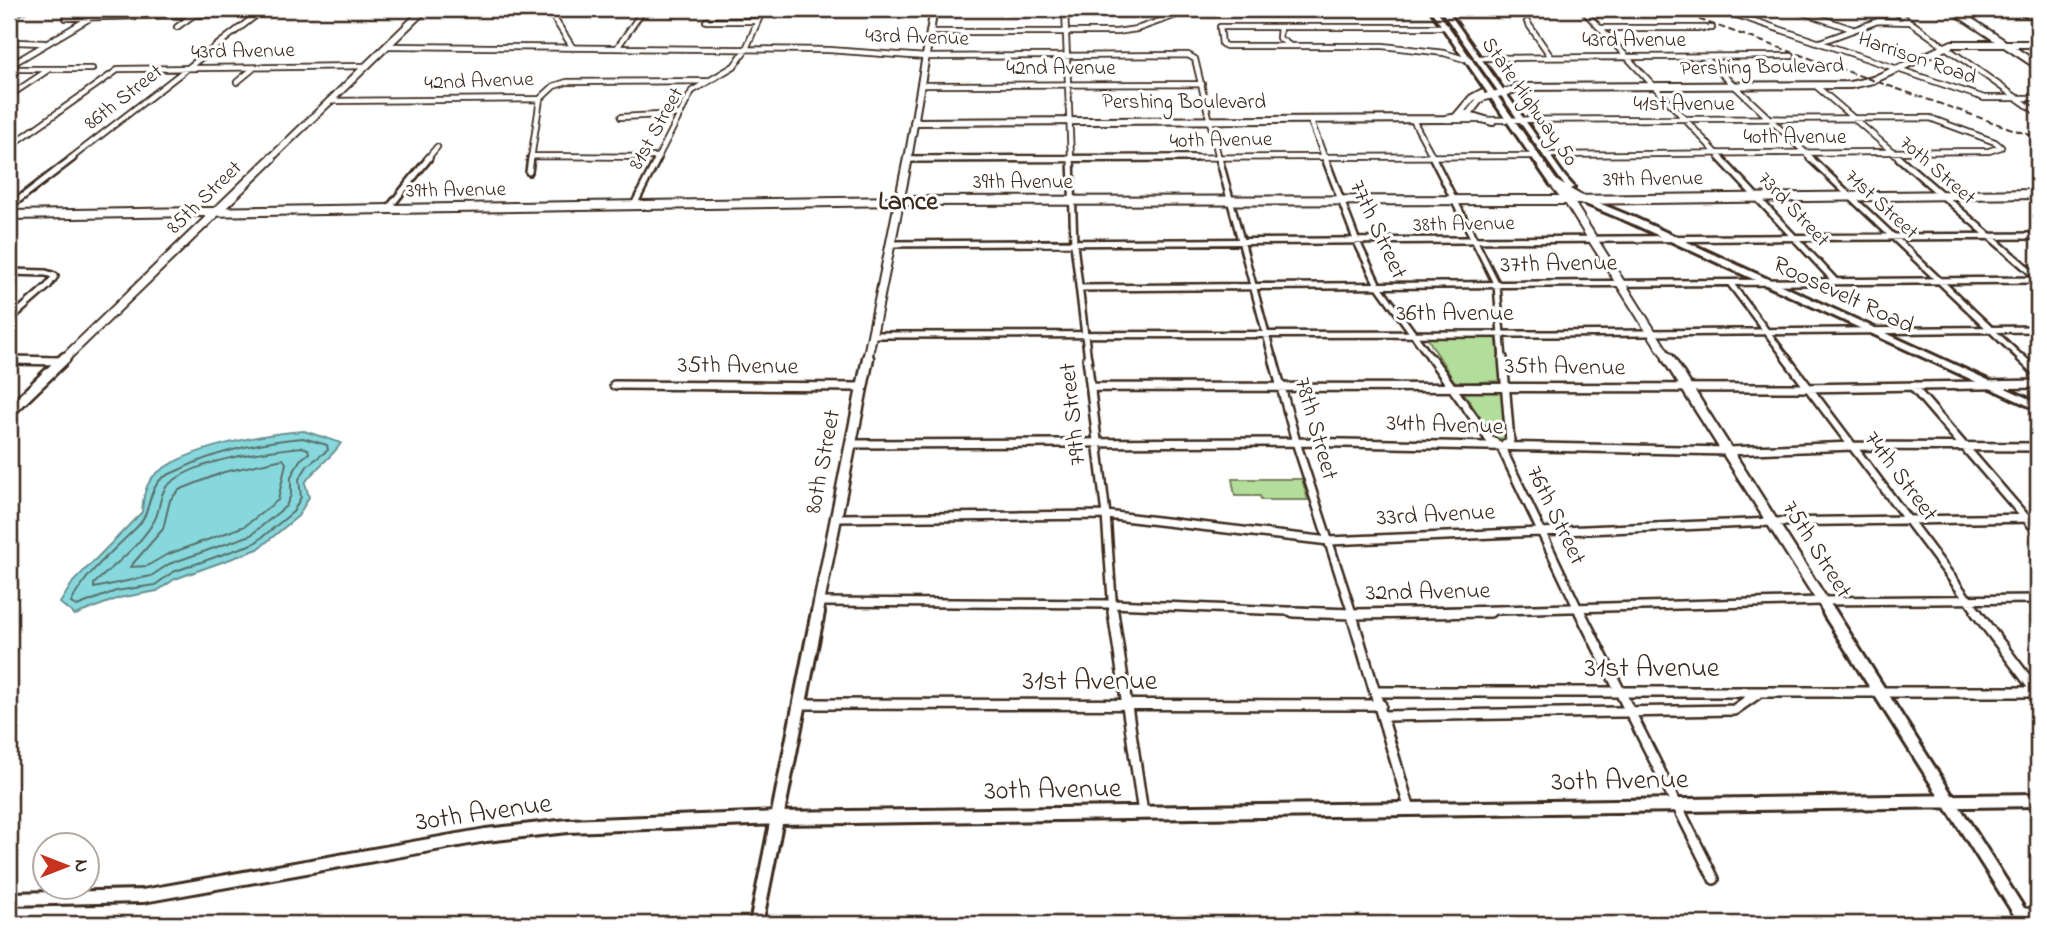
<svg xmlns="http://www.w3.org/2000/svg" width="2047" height="933" font-family="'Indie Flower',sans-serif">
<style>
.green{fill:#b3dd9a;stroke:#77845c;stroke-width:2}
.water{fill:#87d8dd;stroke:#699291;stroke-width:2}
.lines{fill:none;stroke-linecap:round;stroke-linejoin:round}
.shore{stroke:#59706a;stroke-width:2}
.street-far3-casing{stroke:#3b2a1e;stroke-width:8}
.street-far2-casing{stroke:#3b2a1e;stroke-width:10}
.street-far1-casing{stroke:#3b2a1e;stroke-width:12}
.street-casing{stroke:#3b2a1e;stroke-width:14}
.secondary-far3-casing{stroke:#3b2a1e;stroke-width:10}
.secondary-far2-casing{stroke:#3b2a1e;stroke-width:12}
.secondary-far1-casing{stroke:#3b2a1e;stroke-width:15}
.secondary-casing{stroke:#3b2a1e;stroke-width:18}
.primary-casing{stroke:#3b2a1e;stroke-width:6}
.street-far3{stroke:#fff;stroke-width:4.5}
.street-far2{stroke:#fff;stroke-width:5}
.street-far1{stroke:#fff;stroke-width:7}
.street{stroke:#fff;stroke-width:9}
.secondary-far3{stroke:#fff;stroke-width:6}
.secondary-far2{stroke:#fff;stroke-width:8}
.secondary-far1{stroke:#fff;stroke-width:10}
.secondary{stroke:#fff;stroke-width:12}
.primary{fill:#fff;fill-rule:evenodd}
.rail{stroke:#3b2a1e;stroke-width:2;stroke-dasharray:7 3.5;stroke-linecap:butt}
.labels{text-anchor:middle;dominant-baseline:central;stroke-width:6;stroke-linejoin:round;paint-order:stroke}
.far-street-label{font-size:21px;fill:#3b2a1e;stroke:#fff}
.street-label{font-size:24px;fill:#3b2a1e;stroke:#fff}
.far-district-label{font-size:26px;font-weight:bold;fill:#3b2a1e;stroke:#fff}
.near-street-label{font-size:28px;fill:#3b2a1e;stroke:#fff}
</style>
<rect width="100%" height="100%" fill="#fff"/>
<filter id="ink" filterUnits="userSpaceOnUse"><feTurbulence type="fractalNoise" baseFrequency=".0143" numOctaves="2"/><feDisplacementMap in="SourceGraphic" scale="14" xChannelSelector="R" yChannelSelector="G"/><feConvolveMatrix kernelMatrix="1 2 1 2 8 2 1 2 1" color-interpolation-filters="sRGB"/></filter>
<g filter="url(#ink)">
<path class="green" d="M 1426,336 L 1494,336 L 1497,340 L 1501,381 L 1460,383 L 1454,381 Z
M 1462,390 L 1499,390 L 1502,393 L 1506,439 L 1494,439 Z
M 1232,479 L 1302,479 L 1308,500 L 1261,500 L 1260,496 L 1235,496 Z"/>
<path class="water" d="M 304,431 L 341,443 C 331,459 315,467 305,483 L 309,497 L 298,516 L 258,549 L 175,579 L 157,591 L 119,598 L 75,615 L 60,603 L 73,582 L 142,512 C 143,499 145,482 157,473 C 189,447 263,434 304,431 Z"/>
<g class="lines">
<path class="shore" d="M 303,438 L 327,445 L 328,450 L 308,465 L 299,479 L 301,497 L 293,512 L 255,543 L 173,572 L 155,585 L 116,591 L 77,606 L 71,603 C 85,573 114,550 137,527 C 151,513 147,494 160,480 C 165,475 173,473 179,470 C 218,450 260,442 303,438 Z
M 302,447 L 308,449 L 309,453 L 300,460 L 291,477 L 291,495 L 286,506 L 251,535 L 169,564 L 151,576 L 94,588 L 94,584 C 114,565 140,546 154,521 C 161,510 158,496 167,486 C 195,459 264,451 302,447 Z
M 283,459 L 286,463 L 278,500 L 245,526 L 166,555 L 147,566 L 130,567 L 163,529 L 170,500 L 179,490 L 224,472 Z"/>
<g class="street-far3-casing">
<path id="street-far3" d="M 548,9 L 573,48
M 1065,9 L 1071,159
M 1582,9 L 1722,159
M 1719,9 L 1984,98 L 2038,98
M 1793,9 L 1852,29
M 1892,9 L 2038,113
M 2007,9 L 2038,17
M 9,16 L 26,9
M 66,18 L 258,13
M 706,21 L 758,21
M 1527,22 L 1551,57
M 177,27 L 195,14
M 1280,27 L 1279,38 L 1289,45
M 1446,27 L 1220,27 L 1222,44 L 1226,46 L 1383,46 L 1444,53 L 1464,59
M 1601,28 L 1712,28
M 930,32 L 1116,32 L 1137,29 L 1182,13
M 16,42 L 44,43
M 1820,42 L 1878,21 L 1909,22
M 388,46 L 829,50 L 926,57 L 1188,55 L 1195,59 L 1219,159
M 617,48 L 644,9
M 1704,57 L 1812,159
M 1476,58 L 1792,56
M 9,66 L 105,9
M 9,69 L 92,69
M 237,82 L 254,68
M 921,85 L 1202,84
M 1816,86 L 1901,159
M 9,96 L 48,70
M 330,101 L 540,99 L 554,86 L 567,82 L 709,81
M 621,117 L 679,114
M 1310,119 L 1325,159
M 1413,120 L 1434,159
M 1445,120 L 1930,118 L 1995,142 L 2001,147
M 9,147 L 119,69 L 367,66
M 1546,155 L 1989,151 L 2001,147
M 531,156 L 658,157
M 70,159 L 259,13
M 427,159 L 437,147
M 531,159 L 540,99
M 657,159 L 692,91 L 734,66 L 746,49 L 763,9
M 908,159 L 1535,156"/>
</g>
<g class="street-far2-casing">
<path id="street-far2" d="M 1071,158 L 1074,244 L 1088,360
M 1219,158 L 1273,360
M 1325,158 L 1357,242 L 1378,285 L 1432,360
M 1433,158 L 1497,285 L 1503,360
M 1720,158 L 1835,281
M 1810,158 L 2023,360
M 1899,158 L 2038,278
M 908,159 L 1195,158
M 529,172 L 531,158
M 634,205 L 658,158
M 9,207 L 73,158
M 388,209 L 429,158
M 890,244 L 2038,236
M 9,272 L 46,273 L 55,276 L 48,286 L 9,320
M 1730,283 L 1788,360
M 1080,288 L 2038,280
M 873,335 L 1550,334 L 2038,329"/>
</g>
<g class="street-far1-casing">
<path id="street-far1" d="M 1087,358 L 1106,515 L 1113,613
M 1273,358 L 1296,442 L 1352,613
M 1431,358 L 1489,439 L 1501,447 L 1580,613
M 1786,358 L 1978,613
M 2021,358 L 2038,374
M 9,360 L 62,361
M 614,385 L 862,387
M 1912,386 L 2038,532
M 1091,387 L 1802,388 L 2038,384
M 851,444 L 1296,442 L 1728,451 L 1853,446 L 2038,447
M 1501,447 L 1510,441 L 1503,358
M 837,518 L 1106,515 L 1329,541 L 1772,522 L 2038,518
M 819,602 L 1112,604 L 1335,613
M 1391,613 L 1821,601 L 2038,599"/>
</g>
<g class="street-casing">
<path id="street" d="M 1113,612 L 1143,813
M 1293,612 L 1352,614 L 1490,612
M 1351,612 L 1410,810
M 1580,612 L 1714,879
M 1976,612 L 2038,694
M 1377,692 L 2038,692
M 799,704 L 1381,705
M 1384,716 L 1734,710 L 1760,692
M 2019,912 L 2038,915"/>
</g>
<g class="secondary-far3-casing">
<path id="secondary-far3" d="M 1952,9 L 2038,66
M 1515,87 L 1850,85 L 1873,80 L 1952,44 L 2038,44
M 1463,113 L 1492,122
M 1455,118 L 1472,98 L 1481,93
M 914,122 L 1445,119 L 1467,116 L 1481,98 L 1521,88
M 270,159 L 425,9
M 908,159 L 934,9"/>
</g>
<g class="secondary-far2-casing">
<path id="secondary-far2" d="M 1554,183 L 1568,200 L 1669,360
M 9,215 L 901,201 L 1568,200 L 2038,194
M 63,360 L 272,158
M 867,360 L 908,158"/>
</g>
<g class="secondary-far1-casing">
<path id="secondary-far1" d="M 1668,358 L 1830,613
M 9,412 L 65,358
M 817,613 L 868,358"/>
</g>
<g class="secondary-casing">
<path id="secondary" d="M 1829,612 L 2027,924
M 9,899 L 143,896 L 486,835 L 568,826 L 778,818 L 2038,800
M 756,924 L 818,612"/>
</g>
<g class="primary-casing">
<path id="primary" d="M 1430,9 L 1436,9 L 1557,181 L 1565,186 L 1440,9 L 1446,9 L 1565,177 L 1574,187 L 1570,189 L 1584,197 L 1635,218 L 2038,403 L 2038,410 L 1629,222 L 1578,201 L 1551,185 Z"/>
</g>
<use href="#street-far3" class="street-far3"/>
<use href="#street-far2" class="street-far2"/>
<use href="#street-far1" class="street-far1"/>
<use href="#street" class="street"/>
<use href="#secondary-far3" class="secondary-far3"/>
<use href="#secondary-far2" class="secondary-far2"/>
<use href="#secondary-far1" class="secondary-far1"/>
<use href="#secondary" class="secondary"/>
<use href="#primary" class="primary"/>
<path class="rail" d="M 1669,9 L 2038,138"/>
</g>
</g>
<g class="labels">
<g class="far-street-label">
<text transform="translate(917 38) rotate(2)">43rd Avenue</text>
<text x="1634" y="41">43rd Avenue</text>
<text transform="translate(243 52) rotate(-1)">43rd Avenue</text>
<text transform="translate(1917 59) rotate(19)">Harrison Road</text>
<text transform="translate(1762 68) rotate(-1)">Pershing Boulevard</text>
<text x="1061" y="69">42nd Avenue</text>
<text transform="translate(479 82) rotate(-2)">42nd Avenue</text>
<text transform="translate(124 98) rotate(-38)">86th Street</text>
<text transform="translate(1529 102) rotate(55)">State Highway 50</text>
<text x="1184" y="103">Pershing Boulevard</text>
<text x="1684" y="105">41st Avenue</text>
<text transform="translate(657 129) rotate(-61)">81st Street</text>
<text x="1795" y="138">40th Avenue</text>
<text transform="translate(1221 141) rotate(-1)">40th Avenue</text>
<text transform="translate(1937 171) rotate(41)">70th Street</text>
<text transform="translate(1653 180) rotate(-1)">39th Avenue</text>
<text x="1023" y="183">39th Avenue</text>
<text transform="translate(456 191) rotate(-1)">39th Avenue</text>
<text transform="translate(205 198) rotate(-44)">85th Street</text>
<text transform="translate(1881 205) rotate(43)">71st Street</text>
<text transform="translate(1793 210) rotate(47)">73rd Street</text>
<text transform="translate(1464 225) rotate(-1)">38th Avenue</text>
</g>
<g class="street-label">
<text transform="translate(1377 230) rotate(65)">77th Street</text>
<text transform="translate(1559 265) rotate(-1)">37th Avenue</text>
<text transform="translate(1843 296) rotate(25)">Roosevelt Road</text>
<text x="1455" y="314">36th Avenue</text>
<text transform="translate(738 367) rotate(1)">35th Avenue</text>
<text transform="translate(1565 368) rotate(1)">35th Avenue</text>
<text transform="translate(1074 414) rotate(-96)">79th Street</text>
<text transform="translate(1445 426) rotate(2)">34th Avenue</text>
<text transform="translate(1315 429) rotate(74)">78th Street</text>
<text transform="translate(824 462) rotate(-79)">80th Street</text>
<text transform="translate(1900 477) rotate(53)">74th Street</text>
<text transform="translate(1436 516) rotate(-3)">33rd Avenue</text>
<text transform="translate(1555 516) rotate(64)">76th Street</text>
<text transform="translate(1816 550) rotate(58)">75th Street</text>
<text transform="translate(1428 593) rotate(-1)">32nd Avenue</text>
</g>
<g class="far-district-label">
<text x="908" y="203">Lance</text>
</g>
<g class="near-street-label">
<text x="1652" y="669">31st Avenue</text>
<text x="1090" y="682">31st Avenue</text>
<text transform="translate(1620 782) rotate(-1)">30th Avenue</text>
<text transform="translate(1053 791) rotate(-1)">30th Avenue</text>
<text transform="translate(484 814) rotate(-8)">30th Avenue</text>
</g>
</g>
<rect width="2047" height="933" fill="none" stroke="#fff" stroke-width="35"/>
<rect x="18" y="18" width="2012" height="898" fill="none" stroke="#3b2a1e" stroke-width="2.5" filter="url(#ink)"/>
<g transform="translate(66 866) rotate(90)"><circle r="33" fill="#ffffff" stroke="#b1aaa5" stroke-width="2"/>
<path d="M0-5L12 26L0 18L-12 26Z" fill="#c8321e"/>
<text y="-10" font-size="19" font-weight="bold" text-anchor="middle" fill="#3b2a1e">N</text>
</g>
</svg>
